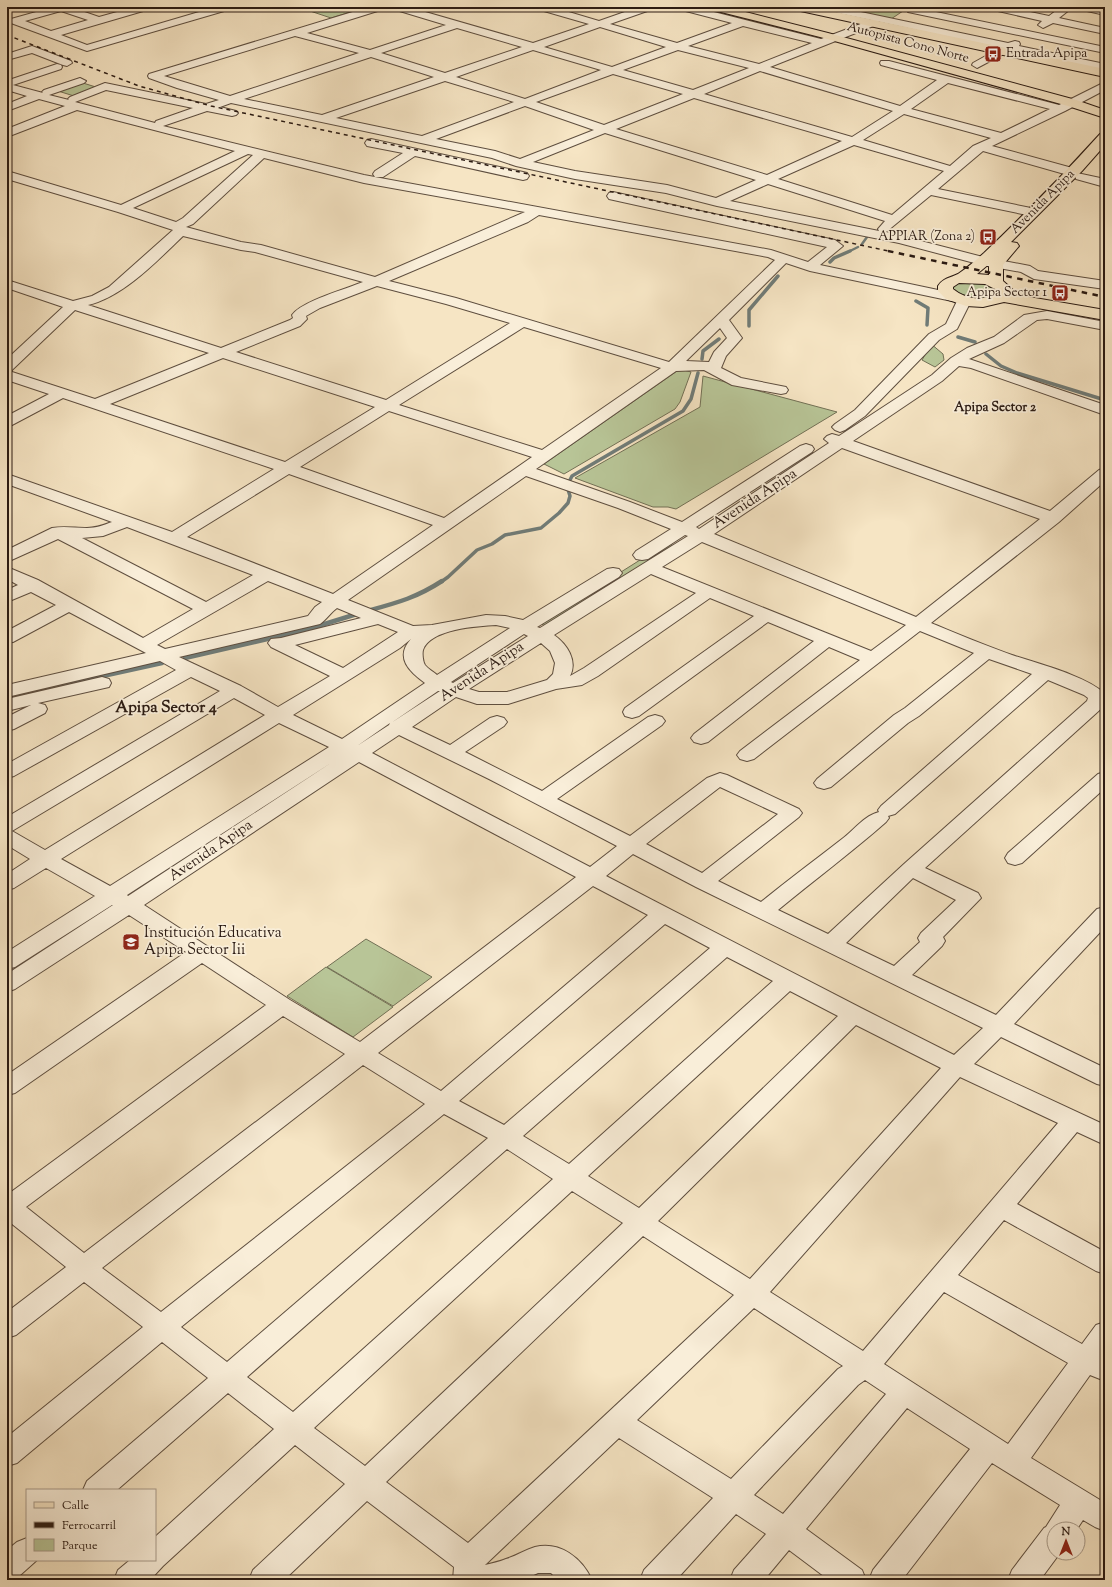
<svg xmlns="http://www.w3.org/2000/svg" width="1112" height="1587" font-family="'Sorts Mill Goudy',serif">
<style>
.green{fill:#b8c597;stroke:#727055}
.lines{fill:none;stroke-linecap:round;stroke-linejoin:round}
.stream-far2{stroke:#707c78;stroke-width:2.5}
.stream-far1{stroke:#707c78;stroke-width:3.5}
.stream{stroke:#707c78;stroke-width:4.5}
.minor-casing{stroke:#5e4e3f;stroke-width:2}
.major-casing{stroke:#2b1b13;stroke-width:2}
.highway-casing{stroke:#2b1b13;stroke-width:2}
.minor{fill:#f9eed9;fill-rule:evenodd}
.major{fill:#f6e5c4;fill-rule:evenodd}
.highway{fill:#f6e5c4;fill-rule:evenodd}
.rail-far1{stroke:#2b1b13;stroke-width:1.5;stroke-dasharray:4 4;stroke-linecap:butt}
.rail{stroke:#2b1b13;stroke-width:2.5;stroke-dasharray:5.5 5.5;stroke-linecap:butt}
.labels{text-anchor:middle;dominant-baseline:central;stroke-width:3.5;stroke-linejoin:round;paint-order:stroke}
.far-street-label{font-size:13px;fill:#2b1b13;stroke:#f9eed9}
.far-poi-label{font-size:13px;fill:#2b1b13;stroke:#f9eed9;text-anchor:end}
.far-neighbourhood-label{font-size:13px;font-weight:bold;fill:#2b1b13;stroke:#f9eed9}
.street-label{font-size:15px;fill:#2b1b13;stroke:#f9eed9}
.poi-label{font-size:15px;fill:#2b1b13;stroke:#f9eed9;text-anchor:start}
.neighbourhood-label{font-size:16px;font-weight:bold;fill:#2b1b13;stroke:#f9eed9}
</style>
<rect width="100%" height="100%" fill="#f6e5c4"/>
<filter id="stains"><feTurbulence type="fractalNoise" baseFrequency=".005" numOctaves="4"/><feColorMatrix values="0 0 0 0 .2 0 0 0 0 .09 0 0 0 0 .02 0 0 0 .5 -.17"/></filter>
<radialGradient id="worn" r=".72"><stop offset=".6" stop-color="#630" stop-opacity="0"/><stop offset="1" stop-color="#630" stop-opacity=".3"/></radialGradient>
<path class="green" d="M 298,7 L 367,7 L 331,18 Z
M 835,7 L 909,7 L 891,19 Z
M 83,83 L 99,88 L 74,96 L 58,91 Z
M 961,282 L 983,283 L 995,288 L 996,293 C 984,305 966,297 953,290 L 954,286 Z
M 930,343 L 943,354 L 944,360 L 935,367 L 922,360 L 925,355 L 925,349 Z
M 680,369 L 691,372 L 680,402 L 675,409 L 564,474 L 544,464 Z
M 703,376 L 837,412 L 676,509 L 668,507 L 653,507 L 575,478 L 700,407 Z
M 667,543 L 674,546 L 545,626 L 540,623 Z
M 366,939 L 432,977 L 393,1006 L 327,967 Z
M 326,967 L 393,1007 L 353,1037 L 287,996 Z"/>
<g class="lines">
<path class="stream-far2" d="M 7,9 L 13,7
M 862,244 L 867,237
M 848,252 L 858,247"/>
<path class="stream-far1" d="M 830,262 L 834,258 L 850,251
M 916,301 L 928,308 L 927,325
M 749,326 L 749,310 L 778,276
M 958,337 L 975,342
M 986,354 L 1001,366 L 1017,373 L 1105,400
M 702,359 L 703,351 L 719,339
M 441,582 L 448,577 L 477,550 L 492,544 L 505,535 L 541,528 L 559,513 L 568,503 L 570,496 L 567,486 L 572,476 L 683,411 L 691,399 L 698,373"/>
<path class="stream" d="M 367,611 C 396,603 416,598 442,581
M 185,658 L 302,631 L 360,613
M 7,697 L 162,663"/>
<g class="minor-casing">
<path id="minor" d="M 54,7 L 70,7 L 99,17 L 135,7 L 151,7 L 150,9 L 61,35 L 87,45 L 216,7 L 232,7 L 231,9 L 87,51 L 11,23 L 10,21 L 11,19 ZM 61,11 L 88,20 L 51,31 L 25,21 Z
M 369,7 L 385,7 L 384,9 L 307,33 L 370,50 L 446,25 L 393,9 L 392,7 L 408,7 L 533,43 L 589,24 L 537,9 L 536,7 L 552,7 L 599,21 L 639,7 L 654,7 L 653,9 L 610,24 L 677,43 L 732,23 L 678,9 L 677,7 L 694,7 L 821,39 L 871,20 L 819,9 L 818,7 L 837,7 L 1008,43 L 1015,41 L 1019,42 L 1020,44 L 1019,46 L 1105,64 L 1105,70 L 1011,50 L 977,68 L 972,65 L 973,63 L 1000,48 L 876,21 L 877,23 L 876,25 L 770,67 L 900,106 L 937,80 L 881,65 L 880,63 L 881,61 L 889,61 L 1059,105 L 1105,82 L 1105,90 L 1065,111 L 992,146 L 1076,169 L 1077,173 L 1105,179 L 1105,187 L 1076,179 L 1075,175 L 1068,175 L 983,151 L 938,189 L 1036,209 L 1038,212 L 1036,215 L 1032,216 L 931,195 L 886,232 L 983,257 L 1030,266 L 1038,271 L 1105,281 L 1105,289 L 1034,279 L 1021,272 L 982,265 L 899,243 L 717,206 L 666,193 L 575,179 L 516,166 L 492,158 L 231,103 L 220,107 L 236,111 L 238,113 L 236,115 L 232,116 L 207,111 L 163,126 L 364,175 L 771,250 L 808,262 L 827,247 L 609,199 L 607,196 L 609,193 L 613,192 L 835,240 L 843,246 L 820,265 L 957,294 L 959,297 L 957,300 L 952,301 L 810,271 L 786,263 L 729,320 L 742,338 L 726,356 L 721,368 L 741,378 L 786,387 L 788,390 L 786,393 L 781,394 L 732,385 L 704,370 L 676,371 L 536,469 L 630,502 L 682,522 L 800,446 L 806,444 L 812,446 L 814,449 L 812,452 L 696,527 L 699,529 L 829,443 L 824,439 L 827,436 L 832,434 L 839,436 L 932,375 L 951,358 L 967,348 L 994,337 L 1024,315 L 1047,311 L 1105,322 L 1105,330 L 1047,319 L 1037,320 L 1004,343 L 969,359 L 1105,405 L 1105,415 L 971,368 L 959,366 L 942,381 L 853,441 L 1050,511 L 1099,470 L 1105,468 L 1105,481 L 1059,522 L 931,623 C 958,634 984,645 1012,655 C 1036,663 1087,676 1105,694 L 1105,704 L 1103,707 L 925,868 L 978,893 L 981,898 L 943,937 L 945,941 L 942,946 L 912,975 L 996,1015 L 1097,909 L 1105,907 L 1105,927 L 1014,1024 L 1105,1068 L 1105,1086 L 1097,1084 L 1001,1037 L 974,1064 L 1105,1125 L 1105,1145 L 1077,1132 L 1017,1204 L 1105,1252 L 1105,1274 L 1096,1271 L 1004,1220 L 958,1275 L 1082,1344 L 1096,1325 L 1105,1322 L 1105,1354 L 1104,1356 L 1105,1357 L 1105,1381 L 1090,1375 L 1031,1458 L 1105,1503 L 1105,1531 L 1095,1527 L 1083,1520 L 1077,1529 L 1054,1529 L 1054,1553 L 1060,1553 L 1040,1580 L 1008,1580 L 1012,1570 L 1044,1528 L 1046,1527 L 1060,1505 L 992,1463 L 902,1580 L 869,1580 L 873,1570 L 970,1449 L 907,1408 L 806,1529 L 862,1570 L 866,1580 L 829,1580 L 789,1550 L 764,1580 L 730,1580 L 734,1570 L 766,1534 L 736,1514 L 676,1580 L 640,1580 L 644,1570 L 713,1498 L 619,1438 L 485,1565 C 492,1563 499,1562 506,1559 C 516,1556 525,1550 535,1547 C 560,1541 582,1558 592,1580 L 558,1580 L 551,1573 L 538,1573 L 523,1580 L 453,1580 L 454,1567 L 367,1501 L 284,1580 L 249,1580 L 253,1570 L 345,1484 L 295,1445 L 163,1566 L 150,1580 L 114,1580 L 118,1570 L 130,1560 L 155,1560 L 155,1537 L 274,1429 L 228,1393 L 117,1490 L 83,1490 L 87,1481 L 208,1378 L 162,1342 L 17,1463 L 7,1466 L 7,1437 L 143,1327 L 84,1282 L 16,1335 L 7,1338 L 7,1312 L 66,1267 L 7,1220 L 7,1195 L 266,1005 L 202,963 L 15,1093 L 7,1095 L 7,1075 L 186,952 L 129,915 L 15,989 L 7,992 L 7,974 L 113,905 L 112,905 L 15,967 L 7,969 L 7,952 L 95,896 L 46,868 L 14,888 L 7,890 L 7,874 L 30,859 L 7,845 L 7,817 L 220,691 L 191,677 L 14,776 L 7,778 L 7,764 L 176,670 L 160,661 L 7,697 L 7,685 L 146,653 L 69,612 L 13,642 L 7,643 L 7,631 L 56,605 L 31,592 L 7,602 L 7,590 L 18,585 L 7,579 L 7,567 L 38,580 L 143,638 L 193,609 L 58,539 L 7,562 L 7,550 L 52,528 C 64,526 75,528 87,528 C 96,528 104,525 112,522 L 7,484 L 7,474 L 172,532 L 274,469 L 63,398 L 12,425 L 7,427 L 7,416 L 49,394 L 7,380 L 7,359 L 63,307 L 7,288 L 7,280 L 73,301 L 92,296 L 109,287 L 173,230 L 118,212 L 7,179 L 7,171 L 121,205 L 235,151 L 77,110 L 7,137 L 7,129 L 65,106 L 39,99 L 7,111 L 7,104 L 27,96 L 7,90 L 7,84 L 9,84 L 7,82 L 9,80 L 57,64 L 61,65 L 62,67 L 61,69 L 13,85 L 43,93 L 42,92 L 44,90 L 80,78 L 86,81 L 84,83 L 49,95 L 69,100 L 68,99 L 70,97 L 105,83 L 206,104 L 219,100 L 177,88 L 149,78 L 148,76 L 149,74 ZM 743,26 L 812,43 L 759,64 L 688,46 ZM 600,27 L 666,47 L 612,67 L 544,47 ZM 457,28 L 522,47 L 445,73 L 381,53 ZM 295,36 L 359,53 L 230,96 L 164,76 ZM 533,50 L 601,70 L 525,99 L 456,77 ZM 678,50 L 749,68 L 693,90 L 623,70 ZM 371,57 L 434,77 L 322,115 L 244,99 ZM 760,71 L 893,111 L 852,137 L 704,94 ZM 613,74 L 683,94 L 604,125 L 536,102 ZM 445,81 L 514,102 L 422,136 L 336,118 ZM 948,83 L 1050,109 L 1001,133 L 911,109 ZM 106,90 L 193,108 L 156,121 L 155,123 L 75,102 ZM 694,98 L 842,141 L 767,175 L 616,129 ZM 525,106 L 594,130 L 520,159 L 495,151 L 436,139 ZM 904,114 L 991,138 L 973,146 L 950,166 L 863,140 ZM 605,133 L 756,180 L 716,198 L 667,185 L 575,171 L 533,162 ZM 854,145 L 944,171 L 892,215 L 778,179 ZM 248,154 L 253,155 L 183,218 L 176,222 L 133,208 ZM 264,158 L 364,183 L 525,212 L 375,277 L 261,245 L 241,242 L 186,227 L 193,224 ZM 768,184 L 885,221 L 878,229 L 879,231 L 730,201 ZM 539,215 L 768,257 L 775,260 L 669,362 L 456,298 L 389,281 L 528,222 ZM 183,236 L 241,250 L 255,252 L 363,282 C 346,289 302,301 292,315 L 293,318 L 290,320 L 221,348 L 88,305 C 123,297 157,261 183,236 ZM 377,286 L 446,304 L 510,323 L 386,400 L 236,352 L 300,326 L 307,319 L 306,316 L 320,308 ZM 75,310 L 209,353 L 95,399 L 9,371 L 12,370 ZM 524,327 L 661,368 L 542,450 L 399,405 ZM 720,328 L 727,338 L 714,352 L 709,362 L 686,361 ZM 223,358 L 375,407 L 285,462 L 110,404 ZM 389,411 L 532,457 L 444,518 L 300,467 ZM 842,448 L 1040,519 L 916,617 L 714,534 ZM 289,474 L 433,525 L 333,594 L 187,537 ZM 526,476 L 618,508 L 671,529 L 636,551 L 633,555 L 636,559 L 642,560 L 648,559 L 685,535 L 688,536 L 540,628 L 537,627 L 619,577 L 622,573 L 619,569 L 613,568 L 607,569 L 523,620 L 505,616 L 486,615 L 432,625 L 413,626 L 348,600 ZM 127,527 L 253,575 L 206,602 L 82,538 L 103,536 ZM 702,542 L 906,625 L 871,651 L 662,567 ZM 651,574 L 696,593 L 584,668 L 570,676 C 578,661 567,644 554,635 ZM 268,581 L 322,602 L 315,607 L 308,616 L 165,649 L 157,645 ZM 710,598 L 754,616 L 625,708 L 623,712 L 625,716 L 632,718 L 639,716 L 768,622 L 814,641 L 694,734 L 691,738 L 694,742 L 701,744 L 708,742 L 829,647 L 860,660 L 740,751 L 737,755 L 740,759 L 747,761 L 754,759 L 920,631 L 974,653 L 905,708 L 894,715 L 817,779 L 814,783 L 817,787 L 824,789 L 831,787 L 908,723 L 919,716 L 989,659 L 1032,674 L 881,806 L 878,810 L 879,812 C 865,815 854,830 842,839 C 815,860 788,880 761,902 L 718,881 L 799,817 L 802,813 L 799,809 L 727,775 L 720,773 L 707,778 L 630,836 L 557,799 L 662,725 L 665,721 L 662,717 L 655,715 L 648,717 L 542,791 L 465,752 L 504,726 L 507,722 L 504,718 L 497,716 L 490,718 L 450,745 L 412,727 L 456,697 L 477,704 L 508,704 L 556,689 L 582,685 L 598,676 ZM 337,608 L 361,618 L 281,638 L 271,639 L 268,643 L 271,647 L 330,676 L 278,707 L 241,686 L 179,657 L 320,624 C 327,619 330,613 337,608 ZM 378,624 L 398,632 L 343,668 L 295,645 ZM 496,625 L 510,628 L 437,675 C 434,672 428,669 425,665 C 423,662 422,654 423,650 C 430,629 477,626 496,625 ZM 524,634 L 528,636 L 453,683 L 451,682 ZM 411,639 C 394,658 410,672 425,683 L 342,739 L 293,715 L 400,648 ZM 541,643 L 550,651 L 555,663 L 553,674 L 547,680 L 507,692 L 479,692 L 469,689 ZM 1048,680 L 1084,695 L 1088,698 L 1087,701 L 904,864 L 828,934 L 778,910 C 814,880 851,853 886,822 L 889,818 L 888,816 L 895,814 ZM 438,691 L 440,691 L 391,723 ZM 234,698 L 265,715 L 45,850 L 12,831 ZM 279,723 L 329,747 L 110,886 L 61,859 ZM 390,723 L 389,725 L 357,746 ZM 399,735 L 489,779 L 617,846 L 590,867 L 372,753 ZM 334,761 L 128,896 L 127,895 ZM 359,762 L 576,877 L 360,1042 L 290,1000 L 144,905 ZM 720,787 L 778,814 L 702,873 L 646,844 ZM 633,854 L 696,887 L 983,1028 L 954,1055 L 861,1008 L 606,876 ZM 913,878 L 956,900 L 921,933 L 918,938 L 920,942 L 894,966 L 846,943 ZM 593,886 L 648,915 L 441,1091 L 378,1053 ZM 665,924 L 710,948 L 504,1125 L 459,1101 ZM 727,957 L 773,981 L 569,1164 L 523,1136 ZM 790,991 L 838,1016 L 639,1208 L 588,1176 ZM 283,1016 L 345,1054 L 84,1253 L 26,1207 ZM 856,1025 L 941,1068 L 750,1279 L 658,1221 ZM 363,1065 L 425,1104 L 161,1312 L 102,1268 ZM 960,1077 L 1058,1123 L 863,1351 L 770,1292 ZM 444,1114 L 488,1138 L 227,1362 L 181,1327 ZM 507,1149 L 553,1179 L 293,1412 L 247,1377 ZM 572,1191 L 623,1223 L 365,1466 L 314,1428 ZM 643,1236 L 734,1295 L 468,1543 L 386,1482 ZM 944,1292 L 1068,1363 L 1008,1444 L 884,1364 ZM 754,1308 L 843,1366 L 838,1369 L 731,1479 L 637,1420 ZM 865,1380 L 886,1394 L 783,1514 L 754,1495 L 858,1385 Z
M 912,7 L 1105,47 L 1105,53 L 908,12 L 907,10 Z
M 988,7 L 1007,7 L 1049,16 L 1061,7 L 1073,7 L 1059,18 L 1105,28 L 1105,34 L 1053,23 L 1043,28 L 1038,25 L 1042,21 L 989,9 Z
M 1077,7 L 1096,7 L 1105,9 L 1105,15 L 1078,9 Z
M 32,46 L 71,61 L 72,63 L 67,66 L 63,65 L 32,53 L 7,60 L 7,54 Z
M 371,139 L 523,172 L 527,173 L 529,176 L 527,179 L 523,180 L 415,156 L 383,177 L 375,177 L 373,174 L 375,171 L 403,153 L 367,146 L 365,143 L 367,140 Z
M 964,297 L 969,298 L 971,301 L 957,329 L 939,340 L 865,416 L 845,430 L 840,432 L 835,430 L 832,427 L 835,424 L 855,410 L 929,334 L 946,324 L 957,301 L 959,298 Z
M 102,677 L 109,679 L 111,683 L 109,687 L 38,703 L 45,705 L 47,709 L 45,713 L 14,729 L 7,731 L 7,717 L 31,705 L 7,711 L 7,699 Z
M 1105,772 L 1105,788 L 1022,863 L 1015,865 L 1008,863 L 1005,858 L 1008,853 L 1098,774 Z
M 27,1538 L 27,1560 L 37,1560 L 18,1577 L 7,1580 L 7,1550 L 17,1542 Z"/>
</g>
<g class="major-casing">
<path id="major" d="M 707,7 L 726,7 L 828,33 L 1076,100 L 1105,110 L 1105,118 L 1068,106 L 820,37 L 709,9 Z
M 1105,133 L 1105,145 L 1082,171 L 1011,242 L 1017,243 L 1019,246 L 1003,265 L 1003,281 L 1013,290 L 1012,294 L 1105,310 L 1105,320 L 1004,302 L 983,307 L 966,306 L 946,299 L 938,291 L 938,286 C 943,278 950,278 958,274 C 967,268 976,260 984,253 C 1024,215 1063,175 1100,134 ZM 989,264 L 989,275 L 977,274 ZM 959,283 L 985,284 L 997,290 L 997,293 C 984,302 965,299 953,289 L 953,287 Z"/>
</g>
<g class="highway-casing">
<path id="highway" d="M 790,7 L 812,7 L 1105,69 L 1105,77 L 796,10 Z"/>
</g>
<use href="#minor" class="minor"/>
<use href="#major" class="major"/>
<use href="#highway" class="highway"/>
<path class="rail-far1" d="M 7,35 L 139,86 L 211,106 L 893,252"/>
<path class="rail" d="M 888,251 L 1105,297"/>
</g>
<defs>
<g id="bus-square" transform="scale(0.9)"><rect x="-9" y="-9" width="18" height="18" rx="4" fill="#8f2418" stroke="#f9eed9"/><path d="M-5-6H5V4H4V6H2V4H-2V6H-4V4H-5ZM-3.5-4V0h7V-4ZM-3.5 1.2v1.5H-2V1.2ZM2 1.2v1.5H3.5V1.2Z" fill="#fff"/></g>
<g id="school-square" transform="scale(0.9)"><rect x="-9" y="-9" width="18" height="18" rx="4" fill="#8f2418" stroke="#f9eed9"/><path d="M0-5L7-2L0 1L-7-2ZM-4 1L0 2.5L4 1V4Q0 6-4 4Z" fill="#fff"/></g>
</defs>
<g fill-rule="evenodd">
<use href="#bus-square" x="993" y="54"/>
<use href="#bus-square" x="988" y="237"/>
<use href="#bus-square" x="1060" y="293"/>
<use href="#school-square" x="131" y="942"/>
</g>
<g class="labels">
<g class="far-street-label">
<text transform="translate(908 43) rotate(15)">Autopista Cono Norte</text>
<text transform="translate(1043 202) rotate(-45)">Avenida Apipa</text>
</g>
<g class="far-poi-label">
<text x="1006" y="54" text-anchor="start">Entrada Apipa</text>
<text x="975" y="237">APPIAR (Zona 2)</text>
<text x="1047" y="293">Apipa Sector 1</text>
</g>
<g class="far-neighbourhood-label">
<text x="995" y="408">Apipa Sector 2</text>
</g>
<g class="street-label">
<text transform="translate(755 499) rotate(-33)">Avenida Apipa</text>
<text transform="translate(482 672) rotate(-33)">Avenida Apipa</text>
<text transform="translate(211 851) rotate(-34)">Avenida Apipa</text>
</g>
<g class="poi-label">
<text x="144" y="933">Institución Educativa<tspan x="144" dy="17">Apipa Sector Iii</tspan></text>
</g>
<g class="neighbourhood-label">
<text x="166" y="708">Apipa Sector 4</text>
</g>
</g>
<rect width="1112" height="1587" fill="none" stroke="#f6e5c4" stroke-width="24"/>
<rect x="8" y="8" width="1096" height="1571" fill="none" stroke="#2b1b13" stroke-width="2"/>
<rect x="12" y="12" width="1088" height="1563" fill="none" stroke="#2b1b13"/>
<rect x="26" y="1489" width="130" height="72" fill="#f9eed9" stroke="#a79a8a"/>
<rect x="34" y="1502" width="20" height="6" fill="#f6e5c4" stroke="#a79a8a"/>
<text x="62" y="1509" font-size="12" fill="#2b1b13">Calle</text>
<rect x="34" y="1522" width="20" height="6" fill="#2b1b13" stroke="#a79a8a"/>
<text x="62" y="1529" font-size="12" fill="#2b1b13">Ferrocarril</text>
<rect x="34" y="1539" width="20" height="12" fill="#b8c597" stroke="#a79a8a"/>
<text x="62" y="1549" font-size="12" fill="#2b1b13">Parque</text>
<g transform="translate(1066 1541)"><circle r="19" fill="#f9eed9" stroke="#a79a8a"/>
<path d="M0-3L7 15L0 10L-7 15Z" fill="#8f2418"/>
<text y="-6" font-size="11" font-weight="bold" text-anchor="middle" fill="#2b1b13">N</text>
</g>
<rect width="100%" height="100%" filter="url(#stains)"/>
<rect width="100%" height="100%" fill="url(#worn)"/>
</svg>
